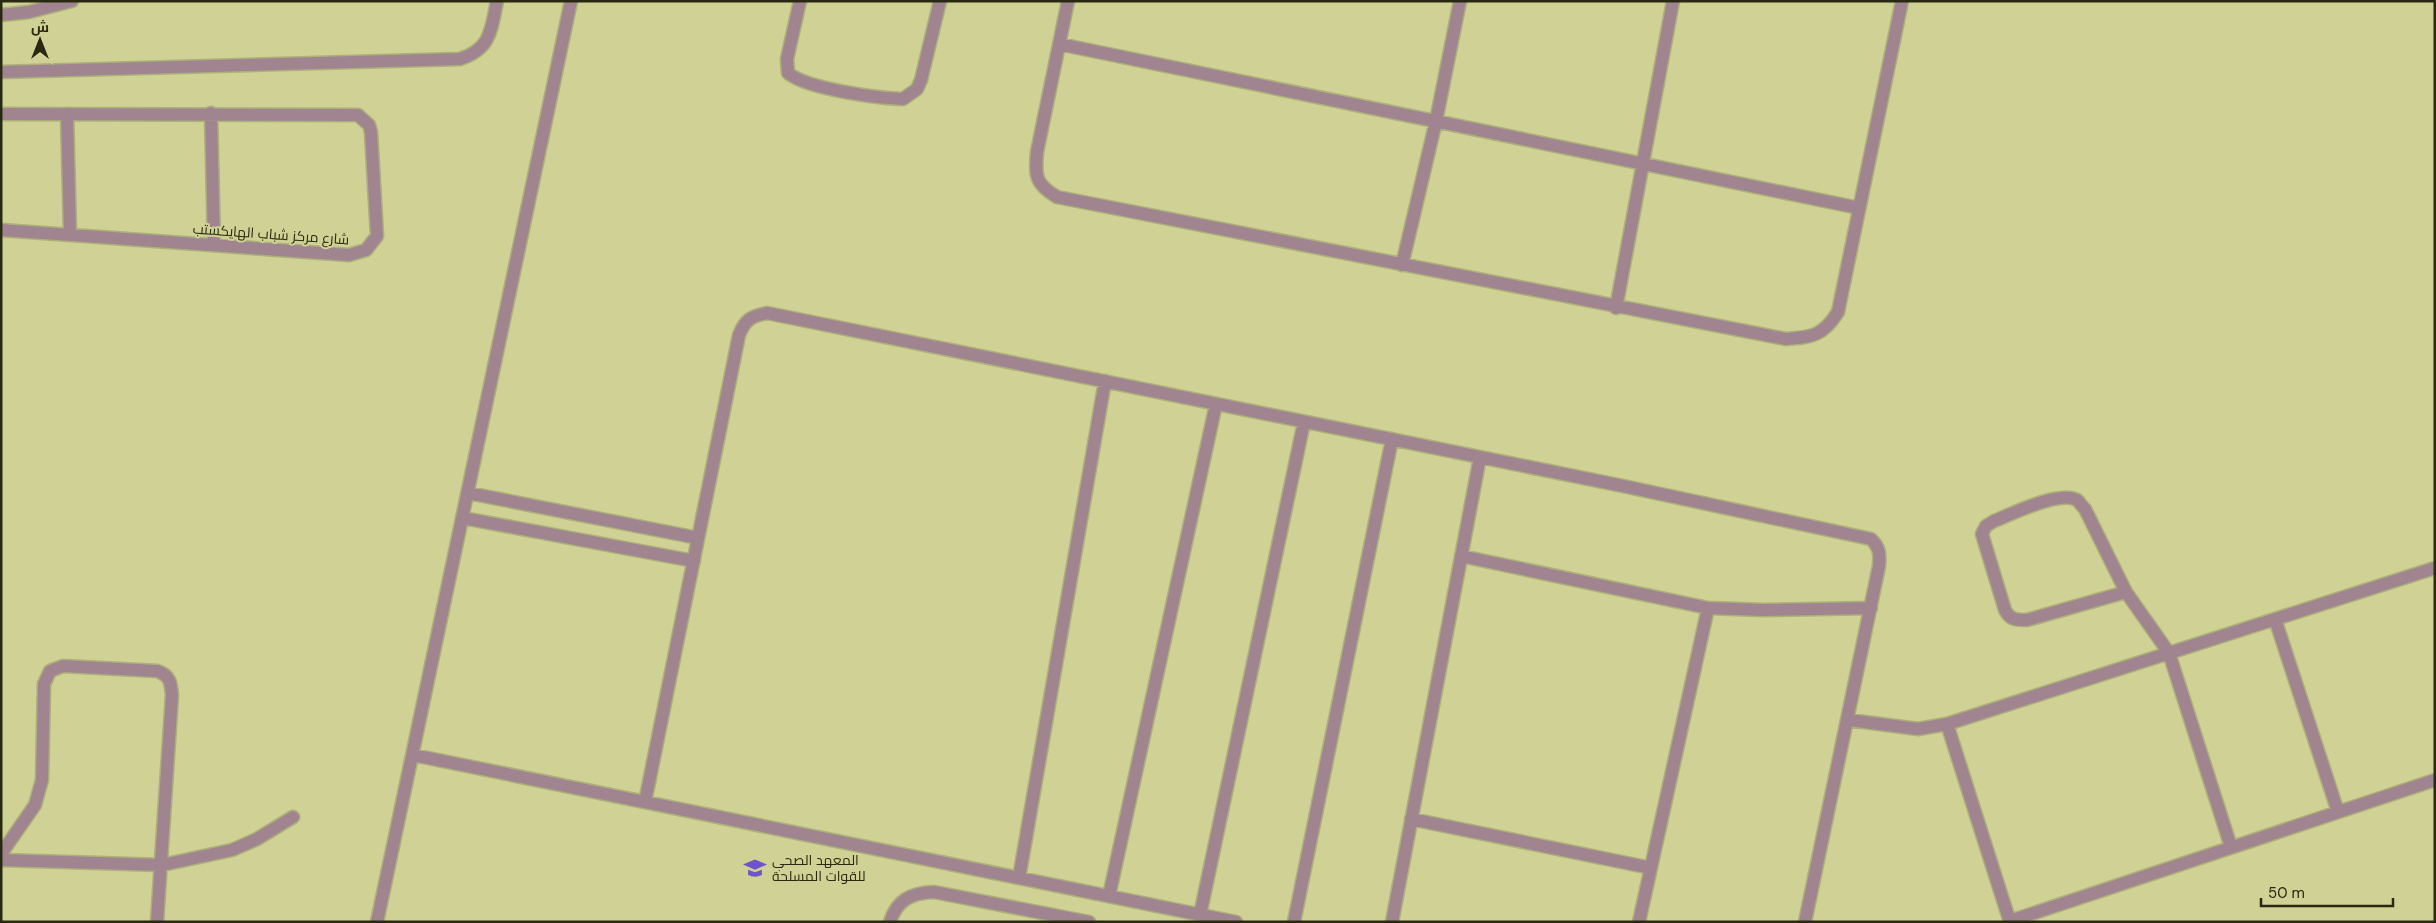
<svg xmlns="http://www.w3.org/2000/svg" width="2436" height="923" font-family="'DM Sans',Cairo,sans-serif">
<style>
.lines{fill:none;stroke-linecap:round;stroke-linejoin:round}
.minor-casing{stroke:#aeb07a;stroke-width:15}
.minor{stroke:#a08591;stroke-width:12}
.labels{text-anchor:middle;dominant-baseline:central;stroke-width:4;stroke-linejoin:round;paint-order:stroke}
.street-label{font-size:14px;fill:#282910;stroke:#cfd294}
.poi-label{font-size:14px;fill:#282910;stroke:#cfd294;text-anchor:start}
</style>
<rect width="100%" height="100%" fill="#cfd294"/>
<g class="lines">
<g class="minor-casing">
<path id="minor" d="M 800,1 L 787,59 L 788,73 C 807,89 877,98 903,99 L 917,89 L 921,80 L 940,1
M 1068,1 L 1037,152 C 1035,176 1035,184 1057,197 L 1786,339 C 1812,337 1823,336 1838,312 L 1902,1
M 1,15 L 29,12 L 72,1
M 1059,44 L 1859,208
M 1,72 L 460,59 C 491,49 491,30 497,1
M 211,113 L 214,245
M 1,114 L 358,115 L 369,125 L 371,132 L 377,236 L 366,250 L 349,255 L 1,230
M 67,114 L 70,234
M 1402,265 L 1436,121 L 1460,1
M 1616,308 L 1673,1
M 468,493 L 698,538
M 463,518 L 694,561
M 1461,556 L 1708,608 L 1764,610 L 1871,608
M 2126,592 L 2027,620 C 2016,620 2010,620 2005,610 L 1982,534 L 1986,526 L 1994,521 C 2012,514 2060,490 2077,500 C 2080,502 2082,507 2085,509 L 2126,592 L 2169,653 L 2231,847
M 2275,619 L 2338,812
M 1849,720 L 1918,729 L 1947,724 L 2435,568
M 1947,724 L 2010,922
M 413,755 L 1236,922
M 645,802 L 739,335 C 745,320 751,316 767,313 L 1623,486 L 1871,539 C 1880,548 1880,555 1879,566 L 1805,922
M 1411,819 L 1651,868
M 1,854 L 35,805 L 42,780 L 44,684 L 50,671 L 63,666 L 157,671 C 170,675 171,683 172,695 L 157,922
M 1,860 L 162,865 L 232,850 L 257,839 L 293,817
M 1019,878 L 1105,381
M 1109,896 L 1216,404
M 1200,915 L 1304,422
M 2010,921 L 2435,780
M 377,922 L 571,1
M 890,922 C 897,899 912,893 934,892 L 1089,922
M 1294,922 L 1392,439
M 1392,922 L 1480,457
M 1639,922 L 1708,608"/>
</g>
<use href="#minor" class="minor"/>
</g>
<defs>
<g id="university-bare" transform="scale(1.725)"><path d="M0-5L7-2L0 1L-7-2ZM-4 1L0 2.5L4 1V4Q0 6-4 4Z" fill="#7053cc" stroke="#cfd294" stroke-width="2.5" paint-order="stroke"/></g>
</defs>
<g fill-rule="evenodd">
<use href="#university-bare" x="755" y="868"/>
</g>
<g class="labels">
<g class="street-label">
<text transform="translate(271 234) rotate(4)">شارع مركز شباب الهايكستب</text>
</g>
<g class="poi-label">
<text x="772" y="860">المعهد الصحي<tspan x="772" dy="16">للقوات المسلحة</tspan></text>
</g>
</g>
<rect width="2436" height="923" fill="none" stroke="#282910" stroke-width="5"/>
<g transform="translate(40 40)" stroke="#cfd294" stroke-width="4" paint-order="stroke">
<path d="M0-4L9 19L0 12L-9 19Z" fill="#282910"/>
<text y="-8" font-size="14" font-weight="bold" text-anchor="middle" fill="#282910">ش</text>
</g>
<path d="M2261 898v8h132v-8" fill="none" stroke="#282910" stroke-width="2.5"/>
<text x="2268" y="898" font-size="15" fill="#282910" stroke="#cfd294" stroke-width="4" paint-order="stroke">50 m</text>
</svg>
